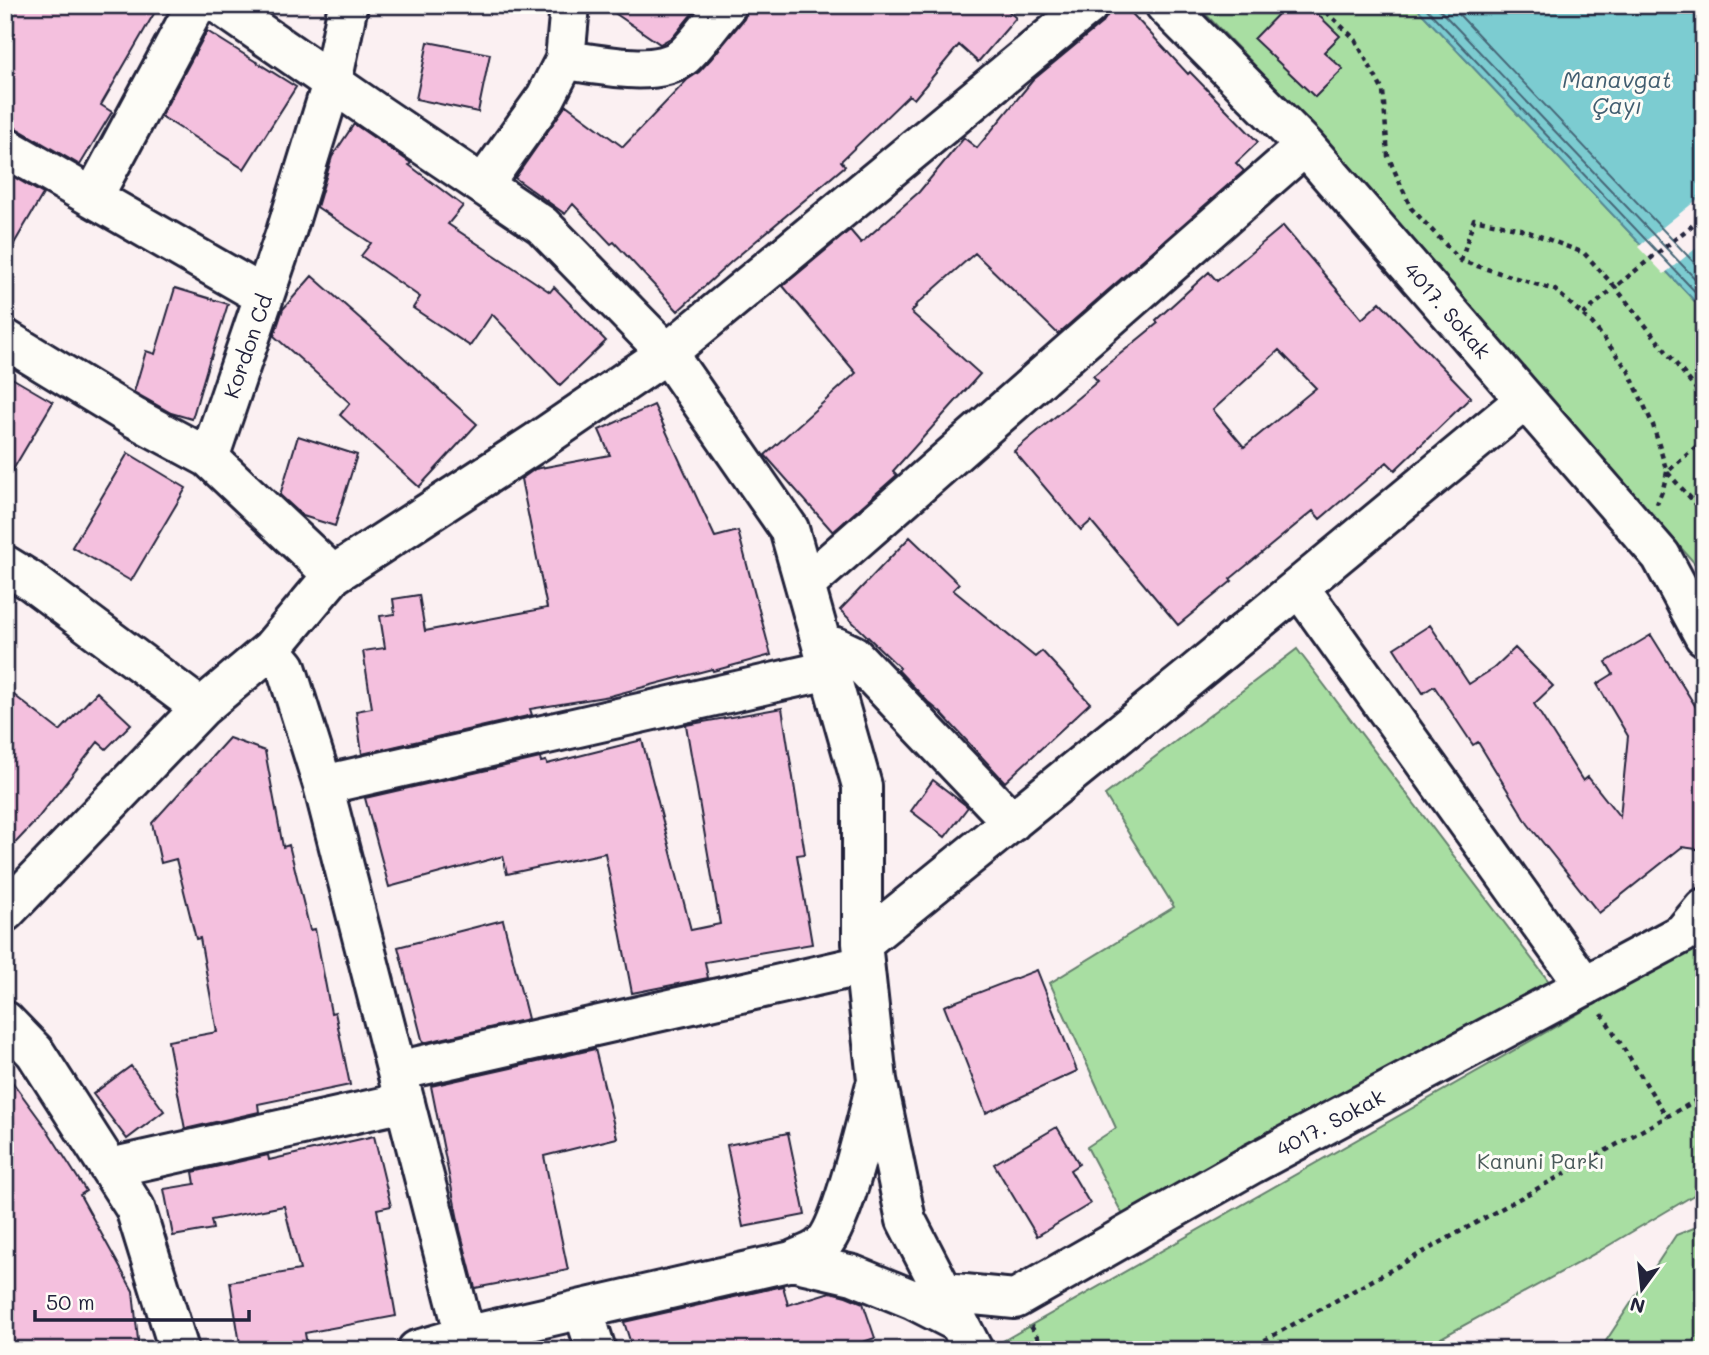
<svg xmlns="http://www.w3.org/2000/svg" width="1709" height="1355" font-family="Mali,sans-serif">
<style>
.green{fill:#a8dea2;stroke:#65806e;stroke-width:2}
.water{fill:#7bccd1;stroke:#578895;stroke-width:2}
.pier{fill:#fbf0f2}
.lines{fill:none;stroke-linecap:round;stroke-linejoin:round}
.shore{stroke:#466677;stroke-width:2}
.building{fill:#f4c0de;stroke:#22223b;stroke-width:2;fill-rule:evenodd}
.minor-casing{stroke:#22223b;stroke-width:44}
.path{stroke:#22223b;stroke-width:4.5;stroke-dasharray:5 5;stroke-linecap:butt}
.minor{stroke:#fdfcf7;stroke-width:38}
.labels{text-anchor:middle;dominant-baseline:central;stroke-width:6;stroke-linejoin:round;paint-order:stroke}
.street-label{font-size:21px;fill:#22223b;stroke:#fdfcf7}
.park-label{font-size:21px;fill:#4a5a5a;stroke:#fdfcf7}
.water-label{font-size:23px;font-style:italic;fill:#415e70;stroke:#fdfcf7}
</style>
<rect width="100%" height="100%" fill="#fbf0f2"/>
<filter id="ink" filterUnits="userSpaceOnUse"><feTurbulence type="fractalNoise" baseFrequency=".0143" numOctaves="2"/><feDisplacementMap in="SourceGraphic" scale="14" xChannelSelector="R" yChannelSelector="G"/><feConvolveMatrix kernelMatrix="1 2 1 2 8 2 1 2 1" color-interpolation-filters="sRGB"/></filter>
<g filter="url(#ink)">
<path class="green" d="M 1197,5 L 1414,5 L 1704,311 L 1704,574 L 1285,97 Z
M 1297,649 L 1550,983 L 1125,1219 L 1087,1147 L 1116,1128 L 1050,983 L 1174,907 L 1105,795 Z
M 1704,934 L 1704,1189 L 1596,1253 L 1419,1350 L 1010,1350 L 1003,1341 L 1692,949 Z
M 1704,1224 L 1704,1350 L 1600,1350 L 1676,1235 Z"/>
<path class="water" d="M 1414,5 L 1704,5 L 1704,311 Z"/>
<path class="pier" d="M 1704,194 L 1704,242 L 1664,274 L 1638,247 Z"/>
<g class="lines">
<path class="shore" d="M 1423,5 L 1704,301
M 1435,5 L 1704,288
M 1450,5 L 1704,273"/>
</g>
<path class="building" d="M 5,5 L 159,5 L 101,105 L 112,112 L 80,165 L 16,128 L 5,125 Z
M 603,5 L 699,5 L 674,36 L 660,44 Z
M 748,5 L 1002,5 L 1016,18 L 978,62 L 959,45 L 914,99 L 909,95 L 841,161 L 845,166 L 731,262 L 678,311 L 614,242 L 611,244 L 573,204 L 565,214 L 515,178 L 566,105 L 623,147 L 687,80 L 699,72 L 711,59 L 744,19 L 748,9 Z
M 1110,5 L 1124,5 L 1188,74 L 1190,72 L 1258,142 L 1236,163 L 1244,171 L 1058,334 L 975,253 L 915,306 L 916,307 L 911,312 L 980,374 L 893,471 L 897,475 L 833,532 L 765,455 L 856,373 L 783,286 L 850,230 L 861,243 L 919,192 L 964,138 L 977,148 L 1033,80 L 1103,22 L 1109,13 Z
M 1287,5 L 1308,5 L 1340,36 L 1324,52 L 1343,69 L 1315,97 L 1254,39 Z
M 207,31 L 296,87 L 244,169 L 161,116 Z
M 428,42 L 490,54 L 478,112 L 416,99 Z
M 354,124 L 411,163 L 409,165 L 463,206 L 448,224 L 550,292 L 554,287 L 606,341 L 560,385 L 492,314 L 470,346 L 413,308 L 420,297 L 361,256 L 371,243 L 317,207 L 332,157 Z
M 5,172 L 43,194 L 5,259 Z
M 1283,226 L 1362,319 L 1380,302 L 1471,397 L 1395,470 L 1387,462 L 1320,519 L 1313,511 L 1230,579 L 1232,581 L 1178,625 L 1091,521 L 1081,530 L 1014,451 L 1098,381 L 1093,376 L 1158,323 L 1156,320 L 1209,272 L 1217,281 ZM 1279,350 L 1316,388 L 1244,447 L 1213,410 Z
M 312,276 L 380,336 L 477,424 L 419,487 L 340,415 L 350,403 L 274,336 L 283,309 Z
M 175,288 L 228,304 L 211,358 L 210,358 L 192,419 L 171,413 L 134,392 L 146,351 L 155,354 Z
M 5,374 L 53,402 L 5,483 Z
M 654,405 L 715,537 L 738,531 L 771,655 L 713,671 L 712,669 L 610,696 L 530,709 L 532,715 L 362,754 L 356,711 L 372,708 L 363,651 L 385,648 L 380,616 L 395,614 L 393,599 L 419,595 L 425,631 L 547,608 L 521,479 L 535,469 L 610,455 L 599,430 Z
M 298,436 L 357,455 L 335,526 L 303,516 L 280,495 Z
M 128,453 L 186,488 L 131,581 L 72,547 Z
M 910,537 L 959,584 L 953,590 L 1035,657 L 1042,651 L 1090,703 L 1005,782 L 941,713 L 928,702 L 898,670 L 900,668 L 840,610 Z
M 1430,625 L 1469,684 L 1494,668 L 1515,648 L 1553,686 L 1534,704 L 1583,781 L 1588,777 L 1620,817 L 1628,736 L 1597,684 L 1613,674 L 1606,662 L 1651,635 L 1696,707 L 1704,708 L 1704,850 L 1682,847 L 1599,913 L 1528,824 L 1478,742 L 1473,745 L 1434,686 L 1423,693 L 1394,648 Z
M 5,688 L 60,731 L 97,692 L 131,724 L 106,749 L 98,742 L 34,823 L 5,854 Z
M 782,708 L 805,854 L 797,855 L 812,944 L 705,962 L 708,978 L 632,993 L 605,853 L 507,874 L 503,856 L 389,887 L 365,798 L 540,758 L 541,762 L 546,761 L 547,764 L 642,740 L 691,930 L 720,924 L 686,725 Z
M 229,738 L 265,751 L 283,847 L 289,845 L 310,930 L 315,929 L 331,1013 L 335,1012 L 350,1085 L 258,1104 L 259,1112 L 185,1129 L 168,1041 L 217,1032 L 200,938 L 196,939 L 176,859 L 161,863 L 152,823 Z
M 933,780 L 968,807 L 945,837 L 911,811 Z
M 503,920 L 528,1019 L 423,1043 L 398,947 Z
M 1037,970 L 1077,1071 L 986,1113 L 944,1006 Z
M 595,1049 L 617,1138 L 544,1156 L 568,1270 L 475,1288 L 460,1230 L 431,1086 Z
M 131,1066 L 164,1111 L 127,1139 L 93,1094 Z
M 5,1072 L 46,1128 L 86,1191 L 80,1195 L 133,1291 L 139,1350 L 5,1350 Z
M 1057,1127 L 1079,1164 L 1070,1170 L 1090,1204 L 1037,1236 L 994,1164 Z
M 788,1133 L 805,1215 L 743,1227 L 727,1145 Z
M 374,1136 L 391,1206 L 377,1209 L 396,1316 L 305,1333 L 307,1345 L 279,1350 L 241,1350 L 230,1282 L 300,1270 L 284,1206 L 211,1220 L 213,1229 L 173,1236 L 164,1189 L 195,1184 L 193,1172 L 268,1155 L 269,1160 Z
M 783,1286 L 788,1305 L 830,1292 L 846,1296 L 863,1303 L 875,1338 L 839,1350 L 633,1350 L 624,1322 Z"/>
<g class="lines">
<g class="minor-casing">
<path id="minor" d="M 220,5 L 379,115 L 542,225 L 667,353 L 789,529 L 862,786 L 862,943 L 877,1080 L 906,1220 L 973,1350
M 1165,5 L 1305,146 L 1661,556 L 1704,636
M 565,60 C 598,64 657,79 684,56 C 698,43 714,20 727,5
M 5,147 L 264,296
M 483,185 L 546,97 L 565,60 L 570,5
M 93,197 L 196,5
M 5,339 L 133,417 L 209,458 L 286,232 L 332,83 L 348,5
M 209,458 L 333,575
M 5,565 L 31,581 L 201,708
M 805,585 L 1305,146
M 1299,587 L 1585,986
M 822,644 L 836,647 L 853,655 L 1012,822
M 271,649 L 286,667 L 323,785 L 465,1336
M 323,785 L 829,670
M 5,912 L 201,708 L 271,649 L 333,575 L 537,442 L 667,353 L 1089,5
M 862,943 L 1190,677 L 1525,400
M 5,1021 L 35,1052 L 135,1208 L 179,1350
M 397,1071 L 864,965
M 110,1168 L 405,1102
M 792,1261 L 853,1275 L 914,1300 L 959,1323
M 944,1292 L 1015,1299 L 1252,1164 L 1683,933 L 1704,908
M 583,1309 L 596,1350
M 417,1350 L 465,1336 L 792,1261 C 801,1256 814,1253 821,1246 C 842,1229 867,1118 875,1088"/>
</g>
<path class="path" d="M 1319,5 L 1355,39 L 1383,91 L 1388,156 L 1411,208 L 1461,261 L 1555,290 L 1592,323 L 1628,370 L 1653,425 L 1667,472 L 1663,489 L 1657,504
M 1461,261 L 1474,219 L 1521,229 L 1584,253 L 1615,287 L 1704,216
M 1583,315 L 1615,287 L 1704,399
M 1704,440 L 1667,472 L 1704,513
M 1602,1014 L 1667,1117
M 1031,1326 L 1045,1350
M 1247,1350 L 1704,1096"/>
<use href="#minor" class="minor"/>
</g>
</g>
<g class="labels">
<g class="street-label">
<text transform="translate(1448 310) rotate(49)">4017. Sokak</text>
<text transform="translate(247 346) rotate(-71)">Kordon Cd</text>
<text transform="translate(1330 1122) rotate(-28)">4017. Sokak</text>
</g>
<g class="park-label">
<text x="1541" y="1160">Kanuni Parkı</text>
</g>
<g class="water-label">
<text x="1617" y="79">Manavgat<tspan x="1617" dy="26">Çayı</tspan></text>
</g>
</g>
<rect width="1709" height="1355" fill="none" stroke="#fdfcf7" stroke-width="28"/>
<rect x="14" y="14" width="1681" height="1327" fill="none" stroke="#22223b" stroke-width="2.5" filter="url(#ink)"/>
<g transform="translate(1642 1289) rotate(195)" stroke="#fdfcf7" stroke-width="5" paint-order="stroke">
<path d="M0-5L12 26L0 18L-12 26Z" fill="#22223b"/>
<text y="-10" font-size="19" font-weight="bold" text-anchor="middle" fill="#22223b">N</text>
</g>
<path d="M35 1310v10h214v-10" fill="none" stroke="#22223b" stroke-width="3.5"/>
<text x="46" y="1310" font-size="21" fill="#22223b" stroke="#fdfcf7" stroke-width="5" paint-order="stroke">50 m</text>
</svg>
